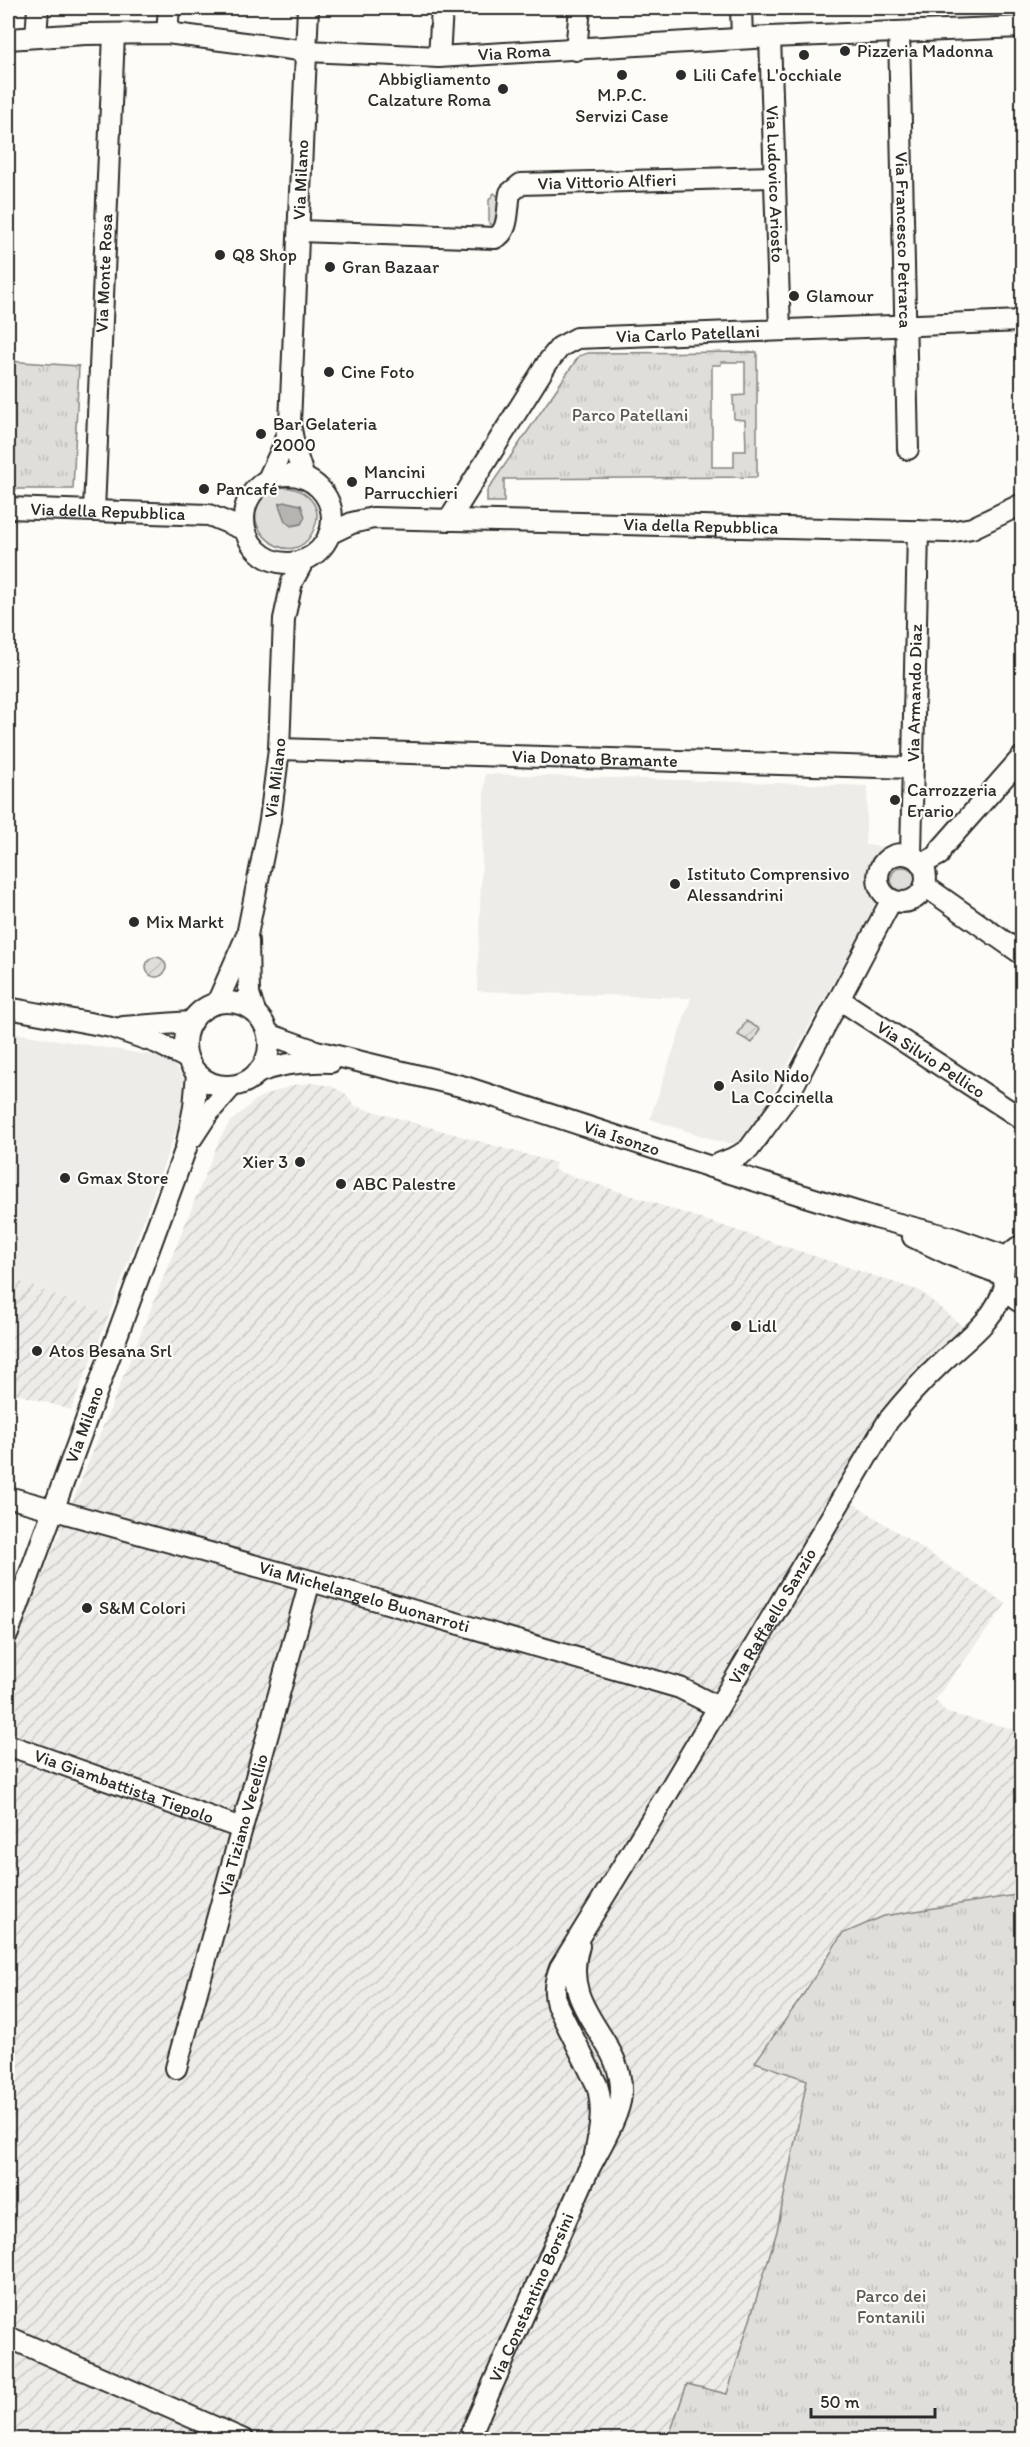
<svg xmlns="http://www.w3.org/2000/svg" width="1030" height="2447" font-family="Itim,sans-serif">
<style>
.built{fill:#edece8}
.industrial{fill:url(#industrial-furrows)}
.grass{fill:#dfdeda;stroke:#858482;stroke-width:1.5}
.park{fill:url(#park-tufts);stroke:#858482;stroke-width:1.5;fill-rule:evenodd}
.garden{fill:url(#garden-furrows);stroke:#858482;stroke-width:1.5}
.water{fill:#b5b4b1;stroke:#7e7d7b;stroke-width:1.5}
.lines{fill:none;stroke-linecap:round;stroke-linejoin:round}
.minor-casing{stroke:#2b2b2b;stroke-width:24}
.minor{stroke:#fdfcf7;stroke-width:20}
.poi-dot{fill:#2b2b2b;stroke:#fdfcf7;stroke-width:2}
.labels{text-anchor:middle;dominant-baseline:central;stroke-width:4.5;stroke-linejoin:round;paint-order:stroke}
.poi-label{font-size:18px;fill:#2b2b2b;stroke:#fdfcf7;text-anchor:start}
.street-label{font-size:18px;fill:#2b2b2b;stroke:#fdfcf7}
.park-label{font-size:18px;fill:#585857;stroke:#fdfcf7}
</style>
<defs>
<pattern id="industrial-furrows" width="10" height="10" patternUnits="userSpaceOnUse" patternTransform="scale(1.5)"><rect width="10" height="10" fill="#edece8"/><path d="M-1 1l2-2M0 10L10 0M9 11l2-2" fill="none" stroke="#cbcbc7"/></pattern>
<pattern id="park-tufts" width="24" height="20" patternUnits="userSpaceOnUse" patternTransform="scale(1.5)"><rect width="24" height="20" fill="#dfdeda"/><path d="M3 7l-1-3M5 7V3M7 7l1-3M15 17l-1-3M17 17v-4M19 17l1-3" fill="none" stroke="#c0bfbb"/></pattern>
<pattern id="garden-furrows" width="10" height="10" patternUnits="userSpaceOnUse" patternTransform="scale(1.5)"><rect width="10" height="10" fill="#dfdeda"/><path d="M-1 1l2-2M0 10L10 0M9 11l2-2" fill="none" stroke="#c0bfbb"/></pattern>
</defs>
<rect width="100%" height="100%" fill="#fdfcf7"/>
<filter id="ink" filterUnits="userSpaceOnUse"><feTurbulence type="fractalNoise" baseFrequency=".0167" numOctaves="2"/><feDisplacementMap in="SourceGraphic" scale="12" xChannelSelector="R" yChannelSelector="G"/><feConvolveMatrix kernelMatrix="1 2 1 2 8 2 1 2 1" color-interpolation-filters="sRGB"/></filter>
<g filter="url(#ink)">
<path class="built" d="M 485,774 L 868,786 L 865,845 L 883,847 L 873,859 L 869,873 L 870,888 L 878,901 L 747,1139 L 738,1144 L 720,1142 L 650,1119 L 691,998 L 477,991 Z
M 8,1032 L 156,1056 L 173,1064 L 183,1077 L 187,1100 L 109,1315 L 8,1277 Z"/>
<path class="industrial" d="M 312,1083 L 331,1086 L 346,1094 L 355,1106 L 556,1163 L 554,1170 L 920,1291 L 967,1330 L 838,1493 L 1006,1604 L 935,1700 L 947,1713 L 1022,1731 L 1022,1897 L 1016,1895 L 884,1916 L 842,1934 L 755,2062 L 807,2079 L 777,2231 L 727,2395 L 687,2384 L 668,2439 L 8,2440 L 8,1661 L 220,1138 L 230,1122 L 258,1098 L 293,1085 Z
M 8,1277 L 109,1315 L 71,1410 L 8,1391 Z"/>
<path class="grass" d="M 494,193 L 499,197 L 497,225 L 494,226 L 489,223 L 489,200 Z
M 281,487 C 304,487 325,505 314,529 C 291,583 217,510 281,487 Z
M891 879a12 12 0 1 1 24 0a12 12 0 1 1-24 0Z"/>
<path class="park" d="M 757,352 L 757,477 L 504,479 L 504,502 L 487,502 L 487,491 L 579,356 L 588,353 ZM 721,362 L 745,362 L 745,395 L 733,396 L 734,419 L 745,420 L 746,451 L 734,451 L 734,467 L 712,467 L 712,365 L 721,365 Z
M 8,361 L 79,366 L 73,489 L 8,489 Z
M 1016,1895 L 1022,1897 L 1022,2439 L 668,2439 L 687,2384 L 727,2394 L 777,2231 L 807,2080 L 755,2062 L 801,1998 L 842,1934 L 884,1916 Z"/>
<path class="garden" d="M146 967a10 10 0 1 1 20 0a10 10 0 1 1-20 0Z
M 746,1021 L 760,1029 L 752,1043 L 738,1035 Z"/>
<path class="water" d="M 287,502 L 301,505 L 305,517 L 301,524 L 291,526 L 285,521 L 279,505 L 280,503 Z"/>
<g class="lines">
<g class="minor-casing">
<g id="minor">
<path d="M 741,8 L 742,38"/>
<path id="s1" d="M 899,32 L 908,449"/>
<path d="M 167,33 L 169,8"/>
<path d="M 36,37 L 38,8"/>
<path id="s2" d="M 770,37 L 780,330"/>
<path id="s3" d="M 8,39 L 85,34 L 167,33 L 307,51 L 439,57 L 770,37 L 1022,27"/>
<path d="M 576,50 L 580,8"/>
<path d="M 439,57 L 442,8"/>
<path id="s4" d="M 299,231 L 495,238 C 510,232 507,207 510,193 L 521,184 L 775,177"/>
<path d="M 291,429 L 295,450 L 304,478"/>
<circle cx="288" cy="519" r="44"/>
<path id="s5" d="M 267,481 L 282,449 L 290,423 L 308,8"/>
<path id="s6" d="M 8,508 L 209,515 L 245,530"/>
<path id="s7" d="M 94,511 L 114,34"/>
<path id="s8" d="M 449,520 L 548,362 L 560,347 L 577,338 L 1022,321"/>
<path id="s9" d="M 329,534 L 352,523 L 373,518 L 949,532 L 972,528 L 1022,504"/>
<path id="s10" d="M 279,749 L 912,768"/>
<circle cx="902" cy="878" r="24"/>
<path id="s11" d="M 911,855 L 918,531"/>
<path d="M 922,864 L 939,855 L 941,849 L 1022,757"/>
<path d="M 925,886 L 1022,954"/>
<path d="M 248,941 L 249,994 L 255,1012"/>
<path id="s12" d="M 839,999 L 1022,1119"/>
<circle cx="227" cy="1044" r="42"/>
<path id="s13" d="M 217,1003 L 247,935 L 270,820 L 279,749 L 284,619 L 292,582 L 304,560"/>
<path d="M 8,1008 L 111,1027 L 157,1043 L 187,1058"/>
<path d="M 123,1027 L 191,1022"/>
<path id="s14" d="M 268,1034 L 316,1051 L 465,1087 L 711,1167 L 876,1218 L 953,1238 L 1007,1257"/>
<path d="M 257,1073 C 281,1063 305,1061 331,1062"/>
<path d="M 192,1138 L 209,1112 L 232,1086"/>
<path d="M 711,1167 L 738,1156 L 749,1149 L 788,1096 L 891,901"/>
<path d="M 913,1237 L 953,1256 L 1003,1275"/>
<path d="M 1022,1245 C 997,1257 997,1291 1022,1303"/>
<path id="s15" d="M 8,1497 L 325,1585 L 680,1688 L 718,1707"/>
<path id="s16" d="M 8,1633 L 186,1148 L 194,1107 L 197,1074"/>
<path id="s17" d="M 8,1745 L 241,1828"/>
<path id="s18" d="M 176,2068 L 310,1581"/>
<path id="s19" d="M 595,2154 C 600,2131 604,2108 597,2085 L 557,2005 C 553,1991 555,1981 560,1968 L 664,1799 L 888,1421 C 904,1401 920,1383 938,1366 C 964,1340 994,1323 1005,1286"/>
<path d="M 8,2337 L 244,2440"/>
<path id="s20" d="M 468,2440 C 507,2352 546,2265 585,2177 C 595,2155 620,2117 621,2094 C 624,2038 558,2011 579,1946"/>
</g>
</g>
<use href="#minor" class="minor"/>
</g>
</g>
<g class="poi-dot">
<circle cx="845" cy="51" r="6"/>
<circle cx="804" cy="55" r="6"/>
<circle cx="622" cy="75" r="6"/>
<circle cx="681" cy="75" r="6"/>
<circle cx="503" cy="89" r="6"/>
<circle cx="220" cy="255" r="6"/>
<circle cx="330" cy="267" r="6"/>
<circle cx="794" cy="296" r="6"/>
<circle cx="329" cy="372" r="6"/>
<circle cx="261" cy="434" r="6"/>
<circle cx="352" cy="482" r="6"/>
<circle cx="204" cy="489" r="6"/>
<circle cx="895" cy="800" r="6"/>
<circle cx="675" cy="884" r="6"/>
<circle cx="134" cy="922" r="6"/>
<circle cx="719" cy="1086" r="6"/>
<circle cx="300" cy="1162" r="6"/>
<circle cx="65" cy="1178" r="6"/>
<circle cx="341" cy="1184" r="6"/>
<circle cx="736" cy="1326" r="6"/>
<circle cx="37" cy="1351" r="6"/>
<circle cx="87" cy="1608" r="6"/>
</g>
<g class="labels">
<g class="poi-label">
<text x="857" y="51">Pizzeria Madonna</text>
<text x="693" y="75">Lili Cafe</text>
<text x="804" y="75" text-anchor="middle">L'occhiale</text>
<text x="491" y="79" text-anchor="end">Abbigliamento<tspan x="491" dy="21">Calzature Roma</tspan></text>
<text x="622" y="95" text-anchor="middle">M.P.C.<tspan x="622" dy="21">Servizi Case</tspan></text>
<text x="232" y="255">Q8 Shop</text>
<text x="342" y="267">Gran Bazaar</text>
<text x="806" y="296">Glamour</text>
<text x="341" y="372">Cine Foto</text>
<text x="273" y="424">Bar Gelateria<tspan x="273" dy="21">2000</tspan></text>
<text x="364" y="472">Mancini<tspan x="364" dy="21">Parrucchieri</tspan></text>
<text x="216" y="489">Pancafé</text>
<text x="907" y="790">Carrozzeria<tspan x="907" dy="21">Erario</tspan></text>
<text x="687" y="874">Istituto Comprensivo<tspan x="687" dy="21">Alessandrini</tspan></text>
<text x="146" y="922">Mix Markt</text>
<text x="731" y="1076">Asilo Nido<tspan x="731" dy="21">La Coccinella</tspan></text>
<text x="288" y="1162" text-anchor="end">Xier 3</text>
<text x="77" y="1178">Gmax Store</text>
<text x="353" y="1184">ABC Palestre</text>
<text x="748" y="1326">Lidl</text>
<text x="49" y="1351">Atos Besana Srl</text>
<text x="99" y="1608">S&amp;M Colori</text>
</g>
<g class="street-label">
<text stroke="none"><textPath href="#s3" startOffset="508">Via Roma</textPath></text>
<text stroke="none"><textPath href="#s5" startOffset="306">Via Milano</textPath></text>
<text stroke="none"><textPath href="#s4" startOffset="346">Via Vittorio Alfieri</textPath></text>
<text stroke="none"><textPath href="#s2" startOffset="147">Via Ludovico Ariosto</textPath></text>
<text stroke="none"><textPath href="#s1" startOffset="208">Via Francesco Petrarca</textPath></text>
<text stroke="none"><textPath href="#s7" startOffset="238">Via Monte Rosa</textPath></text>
<text stroke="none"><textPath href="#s8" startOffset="336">Via Carlo Patellani</textPath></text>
<text stroke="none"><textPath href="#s6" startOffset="100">Via della Repubblica</textPath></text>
<text stroke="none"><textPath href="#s9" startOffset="375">Via della Repubblica</textPath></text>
<text stroke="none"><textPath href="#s11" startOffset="162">Via Armando Diaz</textPath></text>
<text stroke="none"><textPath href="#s10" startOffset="316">Via Donato Bramante</textPath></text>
<text stroke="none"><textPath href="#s13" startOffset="234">Via Milano</textPath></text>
<text stroke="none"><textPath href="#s12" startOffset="110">Via Silvio Pellico</textPath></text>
<text stroke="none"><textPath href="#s14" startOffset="369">Via Isonzo</textPath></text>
<text stroke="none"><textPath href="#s16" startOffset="222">Via Milano</textPath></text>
<text stroke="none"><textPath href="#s15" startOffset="370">Via Michelangelo Buonarroti</textPath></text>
<text stroke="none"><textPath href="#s19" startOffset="608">Via Raffaello Sanzio</textPath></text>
<text stroke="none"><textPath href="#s17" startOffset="123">Via Giambattista Tiepolo</textPath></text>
<text stroke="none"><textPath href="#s18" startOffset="252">Via Tiziano Vecellio</textPath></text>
<text stroke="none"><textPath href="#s20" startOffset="156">Via Constantino Borsini</textPath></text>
</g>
<g class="park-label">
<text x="630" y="415">Parco Patellani</text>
<text x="891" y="2296">Parco dei<tspan x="891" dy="21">Fontanili</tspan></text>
</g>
</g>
<rect width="1030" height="2447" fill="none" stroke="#fdfcf7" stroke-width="30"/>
<rect x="15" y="15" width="1000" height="2417" fill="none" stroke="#2b2b2b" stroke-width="2" filter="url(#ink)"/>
<path d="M811 2408v9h124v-9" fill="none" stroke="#2b2b2b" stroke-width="3"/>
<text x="820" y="2408" font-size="18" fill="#2b2b2b" stroke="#fdfcf7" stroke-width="4.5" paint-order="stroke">50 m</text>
</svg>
